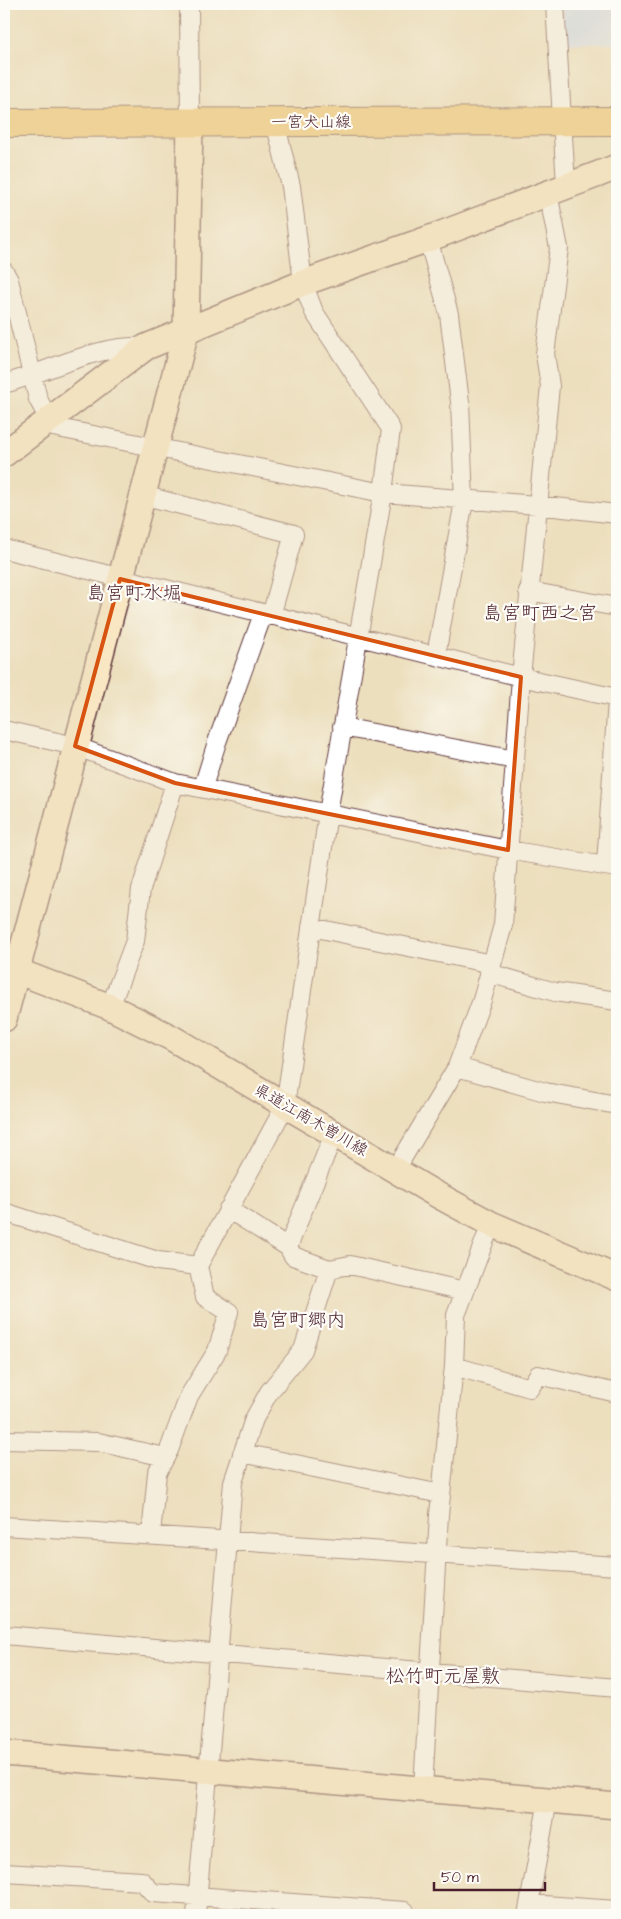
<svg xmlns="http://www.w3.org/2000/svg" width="621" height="1919" font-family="'Architects Daughter','Klee One',sans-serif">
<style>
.built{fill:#cbdcf9}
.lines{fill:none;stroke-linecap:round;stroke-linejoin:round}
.street-casing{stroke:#623c41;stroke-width:20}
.secondary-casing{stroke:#623c41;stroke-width:28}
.primary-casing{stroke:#623c41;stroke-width:30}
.street{stroke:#fff;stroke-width:18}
.secondary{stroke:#f9e7c3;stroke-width:25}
.primary{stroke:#efc469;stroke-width:28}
.marked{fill:none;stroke:#d8530f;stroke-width:4;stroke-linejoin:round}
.labels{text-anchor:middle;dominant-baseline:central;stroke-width:4.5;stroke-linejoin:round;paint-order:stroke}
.street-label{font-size:16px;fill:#4a1f2b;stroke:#fdfcf7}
.quarter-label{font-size:19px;fill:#4a1f2b;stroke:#fdfcf7}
</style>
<rect width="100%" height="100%" fill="#fdfcf7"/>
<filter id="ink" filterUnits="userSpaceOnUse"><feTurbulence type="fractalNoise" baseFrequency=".02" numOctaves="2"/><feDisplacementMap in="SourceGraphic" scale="10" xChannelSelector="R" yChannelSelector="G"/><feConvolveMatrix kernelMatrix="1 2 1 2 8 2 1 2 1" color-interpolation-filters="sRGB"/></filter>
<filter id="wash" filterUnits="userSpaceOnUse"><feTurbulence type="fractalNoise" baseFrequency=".0096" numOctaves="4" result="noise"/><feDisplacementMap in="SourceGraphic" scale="20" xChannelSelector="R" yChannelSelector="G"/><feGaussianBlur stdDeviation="1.12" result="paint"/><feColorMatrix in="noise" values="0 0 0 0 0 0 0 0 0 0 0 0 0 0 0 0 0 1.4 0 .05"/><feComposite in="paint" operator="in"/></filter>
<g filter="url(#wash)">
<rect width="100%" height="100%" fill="#ecdfbd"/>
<path class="built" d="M 562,4 L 617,4 L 617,44 L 562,43 Z"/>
</g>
<g filter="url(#ink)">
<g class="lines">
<g class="street-casing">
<path id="street" d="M 189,4 L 190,122
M 555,4 L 566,185
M 428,239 L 449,314 L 460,402 L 464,501 L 436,655
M 4,271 L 9,280 L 38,399 L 53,427 L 383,493 L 537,505 L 617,514
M 4,384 C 50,371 98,344 146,347
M 142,495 L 294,534 L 271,616
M 4,549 L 521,677 L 617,698
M 528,591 L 617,607
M 342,727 L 515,760
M 4,730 L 75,746 L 175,783 L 508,850 L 617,868
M 203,787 L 217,742 L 263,614
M 606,865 L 617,699
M 311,927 L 492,964
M 489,973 L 555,992 L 617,1001
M 110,1007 L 135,941 L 141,889 L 175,783
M 457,1067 L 545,1092 L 617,1105
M 396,1169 L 457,1067 L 482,1000 L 503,925 L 521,677 L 550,386 L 545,354 L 559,248 L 548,193
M 228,1209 L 288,1247 L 293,1256 L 329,1269 L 350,1265 L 465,1291
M 4,1212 L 158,1261 L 198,1266
M 288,1247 L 334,1134
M 454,1366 L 530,1388 L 538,1375 L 617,1393
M 4,1440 L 98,1442 L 165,1457
M 242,1453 L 441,1494
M 4,1526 L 617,1566
M 151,1535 L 157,1473 L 169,1450 L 189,1396 L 217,1351 L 229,1312 L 205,1297 L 198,1266 L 285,1106 L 328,813 L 383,493 L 391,429 L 314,312 L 303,283 L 291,186 L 275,122
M 4,1635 L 617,1688
M 423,1788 L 439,1515 L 454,1366 L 456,1315 L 491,1224
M 4,1873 L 142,1881 L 153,1893 L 405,1911 L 405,1915
M 529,1904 L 617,1910
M 196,1915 L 233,1482 L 254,1419 L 269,1392 L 303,1350 L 329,1269
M 527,1915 L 548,1800"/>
</g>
<g class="secondary-casing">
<path id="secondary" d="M 4,454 L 146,347 L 303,283 L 428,239 L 617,167
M 4,966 L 110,1007 L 172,1038 L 432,1192 L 491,1224 L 617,1278
M 4,1019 L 186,332 L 190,122
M 4,1753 L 617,1806"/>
</g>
<g class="primary-casing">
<path id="primary" d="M 4,123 L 617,121"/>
</g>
<use href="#street" class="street"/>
<use href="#secondary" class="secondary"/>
<use href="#primary" class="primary"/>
</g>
</g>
<path d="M0 0H621V1919H0ZM 120,579 L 521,677 L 508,850 L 175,783 L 75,746 Z" fill="#ecdfbd" fill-opacity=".55" fill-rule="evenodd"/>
<path class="marked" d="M 120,579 L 521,677 L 508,850 L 175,783 L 75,746 Z"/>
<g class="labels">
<g class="street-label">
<text x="311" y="122">一宮犬山線</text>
<text transform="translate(311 1120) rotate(30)">県道江南木曽川線</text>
</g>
<g class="quarter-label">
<text x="134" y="593">島宮町水堀</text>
<text x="540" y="613">島宮町西之宮</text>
<text x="298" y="1320">島宮町郷内</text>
<text x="443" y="1676">松竹町元屋敷</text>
</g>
</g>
<rect width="621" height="1919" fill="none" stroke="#fdfcf7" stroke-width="20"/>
<path d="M434 1882v8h111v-8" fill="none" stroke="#4a1f2b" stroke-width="2.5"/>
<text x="441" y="1882" font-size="15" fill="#4a1f2b" stroke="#fdfcf7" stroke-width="4" paint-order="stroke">50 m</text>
</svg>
